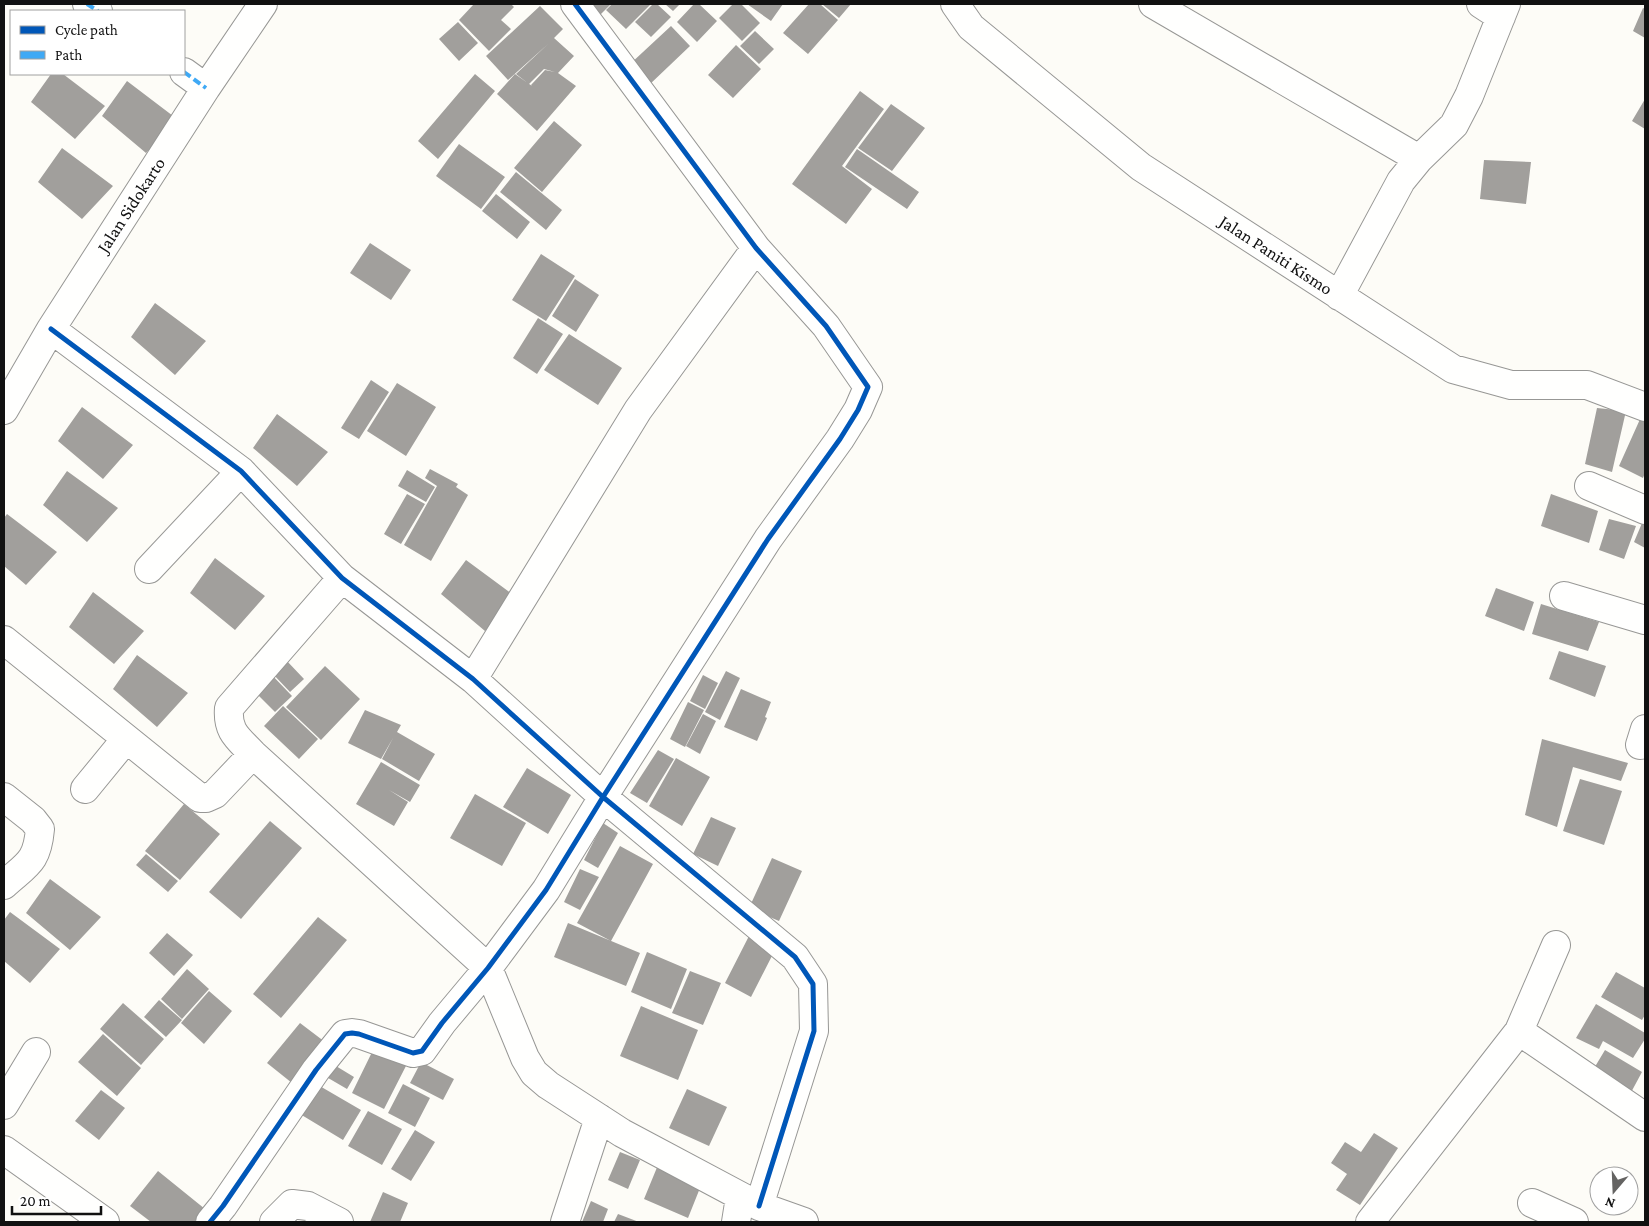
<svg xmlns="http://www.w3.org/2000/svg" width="1649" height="1226" font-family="'Crimson Pro',serif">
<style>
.building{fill:#a19f9c}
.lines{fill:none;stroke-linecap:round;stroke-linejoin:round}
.minor-casing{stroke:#979795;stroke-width:30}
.minor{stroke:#fffffe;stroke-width:28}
.quiet{stroke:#3fa9f5;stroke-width:4;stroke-dasharray:8 4;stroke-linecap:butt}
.cycleway-casing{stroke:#fff;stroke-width:8}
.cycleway{stroke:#0057b8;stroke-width:5}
.labels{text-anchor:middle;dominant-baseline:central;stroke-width:5;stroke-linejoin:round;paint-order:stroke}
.street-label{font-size:18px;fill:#111;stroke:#fff}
</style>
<rect width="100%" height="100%" fill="#fdfcf7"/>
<path class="building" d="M 474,4 L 511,4 L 514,7 L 501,20 L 511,29 L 489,51 L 459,20 Z
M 578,4 L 611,4 L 595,20 Z
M 612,4 L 651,4 L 626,29 L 606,10 Z
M 653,4 L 657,4 L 671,17 L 651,37 L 635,22 Z
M 665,4 L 680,4 L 673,11 Z
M 694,4 L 699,4 L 717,21 L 697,42 L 677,22 Z
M 733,4 L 741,4 L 760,23 L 742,41 L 719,18 Z
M 747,4 L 783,4 L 771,21 Z
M 809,4 L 820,4 L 838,20 L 808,54 L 783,33 Z
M 822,4 L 851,4 L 839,18 Z
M 540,6 L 563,29 L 554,38 L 574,56 L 558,73 L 576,86 L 537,131 L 497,94 L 515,74 L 532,86 L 531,85 L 545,70 L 555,72 L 544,69 L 529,84 L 516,74 L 548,44 L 508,80 L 486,56 Z
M 1643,8 L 1645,9 L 1645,38 L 1633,31 Z
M 458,22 L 478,43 L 459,61 L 439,39 Z
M 671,26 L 690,46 L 648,86 L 629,65 Z
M 755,31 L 774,49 L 759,64 L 740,46 Z
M 736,45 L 761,69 L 733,98 L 708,75 Z
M 51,74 L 63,74 L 105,106 L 75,139 L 31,102 Z
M 475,74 L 495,91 L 438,159 L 418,141 Z
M 127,81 L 177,119 L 146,153 L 102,116 Z
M 860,91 L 884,109 L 842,166 L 872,189 L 846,224 L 792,184 Z
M 1645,99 L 1645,129 L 1632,121 Z
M 891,104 L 925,128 L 892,171 L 858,148 Z
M 554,121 L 582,145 L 542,192 L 514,168 Z
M 459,144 L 505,177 L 481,209 L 436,176 Z
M 62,148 L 113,186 L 82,219 L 38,182 Z
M 857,149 L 919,192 L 907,209 L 845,167 Z
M 1484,160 L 1531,162 L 1526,204 L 1480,199 Z
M 516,172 L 562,210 L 546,230 L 500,192 Z
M 496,194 L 530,222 L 517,239 L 482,211 Z
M 370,243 L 411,270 L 391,300 L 350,273 Z
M 541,254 L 575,276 L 546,321 L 512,300 Z
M 575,279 L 599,295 L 576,332 L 552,316 Z
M 155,303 L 206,341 L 175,375 L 131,337 Z
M 538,318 L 563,334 L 537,374 L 513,358 Z
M 569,334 L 622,368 L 598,405 L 544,370 Z
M 371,380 L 389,392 L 359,439 L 341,428 Z
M 397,383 L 436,407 L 406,456 L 367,431 Z
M 82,407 L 133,445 L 103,479 L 58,441 Z
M 1597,408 L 1626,411 L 1612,472 L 1585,464 Z
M 277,414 L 328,452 L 297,486 L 253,448 Z
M 1641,417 L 1645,419 L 1645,473 L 1643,478 L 1619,466 Z
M 430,469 L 458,484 L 456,487 L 468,495 L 431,561 L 404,545 L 437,486 L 425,478 Z
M 407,470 L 435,487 L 426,502 L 398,486 Z
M 67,471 L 118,508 L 87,542 L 43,505 Z
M 407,494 L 425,504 L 401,544 L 384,534 Z
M 1551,494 L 1598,511 L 1589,543 L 1541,526 Z
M 7,514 L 57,552 L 26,585 L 4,566 L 4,518 Z
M 1645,516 L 1645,548 L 1634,542 Z
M 1609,519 L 1636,526 L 1624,559 L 1599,550 Z
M 215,558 L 265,596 L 235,630 L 190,593 Z
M 466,560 L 516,597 L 485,631 L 441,594 Z
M 1496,588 L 1534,602 L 1524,631 L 1485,616 Z
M 93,592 L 144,631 L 114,664 L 69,627 Z
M 1541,604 L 1599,622 L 1588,651 L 1532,634 Z
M 1559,651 L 1606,666 L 1595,697 L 1549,679 Z
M 137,655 L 188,693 L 157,727 L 113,689 Z
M 286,660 L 304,679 L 290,692 L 272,673 Z
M 325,666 L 360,699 L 321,740 L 286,707 Z
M 726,671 L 740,678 L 720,720 L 705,712 Z
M 269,672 L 292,696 L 275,712 L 252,689 Z
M 703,675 L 718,683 L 705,709 L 690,701 Z
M 741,689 L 771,702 L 765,717 L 767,718 L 757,741 L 724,727 Z
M 688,702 L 704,710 L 685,747 L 670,739 Z
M 283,706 L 318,739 L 299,759 L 264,726 Z
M 365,710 L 401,725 L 397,732 L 435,754 L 419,781 L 382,759 L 393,738 L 381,759 L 348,743 Z
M 703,714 L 716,721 L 700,754 L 686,746 Z
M 1542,739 L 1628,763 L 1621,781 L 1573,767 L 1557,827 L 1525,815 Z
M 658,750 L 674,759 L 647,803 L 630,793 Z
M 676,758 L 710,777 L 682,826 L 649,806 Z
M 381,762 L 420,785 L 410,802 L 389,790 L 408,802 L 394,826 L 356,804 Z
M 527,768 L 571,795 L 548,834 L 503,807 Z
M 1580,779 L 1622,791 L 1604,845 L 1563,831 Z
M 475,794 L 526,823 L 502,866 L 450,838 Z
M 184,804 L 220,834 L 180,880 L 145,851 Z
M 711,817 L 736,828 L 718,866 L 693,854 Z
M 270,821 L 302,848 L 241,919 L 209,892 Z
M 603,823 L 618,833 L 598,868 L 584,860 Z
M 620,846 L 653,864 L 611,941 L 577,923 Z
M 146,854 L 178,881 L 168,892 L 136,865 Z
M 772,858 L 802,871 L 779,921 L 749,908 Z
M 580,869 L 599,877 L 580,910 L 564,902 Z
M 50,879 L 101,917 L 70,950 L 26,913 Z
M 10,912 L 60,949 L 30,983 L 4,961 L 4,920 Z
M 318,917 L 347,940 L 281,1018 L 253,994 Z
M 568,923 L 640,953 L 626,986 L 554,957 Z
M 167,933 L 193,955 L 174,976 L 149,953 Z
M 749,936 L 775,950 L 751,997 L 725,983 Z
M 647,952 L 687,969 L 671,1009 L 631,992 Z
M 187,969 L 209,989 L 182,1019 L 161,999 Z
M 690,971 L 721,983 L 703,1025 L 672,1013 Z
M 1616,972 L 1645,988 L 1645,1015 L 1642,1020 L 1601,997 Z
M 209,991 L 232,1011 L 204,1044 L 181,1023 Z
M 159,1000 L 182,1020 L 166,1037 L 144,1017 Z
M 123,1003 L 164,1039 L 141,1065 L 100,1029 Z
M 1596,1004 L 1645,1033 L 1645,1039 L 1633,1058 L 1603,1041 L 1599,1049 L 1576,1038 Z
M 641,1006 L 698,1030 L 678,1080 L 620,1056 Z
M 300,1023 L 325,1042 L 292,1083 L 267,1063 Z
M 103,1034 L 141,1068 L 117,1096 L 78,1062 Z
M 375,1046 L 408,1062 L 384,1109 L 352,1093 Z
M 1605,1050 L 1642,1072 L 1628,1098 L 1590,1075 Z
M 421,1062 L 454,1079 L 443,1100 L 410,1083 Z
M 331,1063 L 354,1077 L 347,1089 L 323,1075 Z
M 403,1084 L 430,1098 L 415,1127 L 388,1113 Z
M 318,1085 L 361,1110 L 343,1140 L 300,1114 Z
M 687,1089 L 727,1107 L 709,1146 L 669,1128 Z
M 101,1090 L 125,1108 L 99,1140 L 75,1121 Z
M 368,1111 L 402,1129 L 382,1165 L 348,1146 Z
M 415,1130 L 435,1142 L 411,1181 L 391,1169 Z
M 1374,1133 L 1398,1148 L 1360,1205 L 1336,1190 L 1347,1174 L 1331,1163 L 1345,1142 L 1361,1152 Z
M 620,1152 L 640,1160 L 628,1189 L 608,1180 Z
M 658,1165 L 702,1183 L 688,1218 L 644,1199 Z
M 158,1171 L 205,1209 L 194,1222 L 151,1222 L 130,1206 Z
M 383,1192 L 408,1203 L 400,1222 L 370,1222 Z
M 591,1201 L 608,1209 L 603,1222 L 582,1222 Z
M 618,1214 L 639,1222 L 614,1222 Z"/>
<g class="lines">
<g class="minor-casing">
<path id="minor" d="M 87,4 L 98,11
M 955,4 L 971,27 L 1141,167 L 1453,369 L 1511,385 L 1587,385 L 1645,407
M 1153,4 L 1419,159
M 1481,4 L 1501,17
M 184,72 L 206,88
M 1339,296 L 1401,181 L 1419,159 L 1454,125 L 1469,96 L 1506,4
M 51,329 L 241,471 L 342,578 L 473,679 L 603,797 L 795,957 L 813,984 L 814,1031 L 759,1206
M 4,410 L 51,329 L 206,88 L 263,4
M 1589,486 L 1645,510
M 149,569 L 241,471
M 342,578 L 229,708 C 227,732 238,738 253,754 L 488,968 L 525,1058 L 534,1073 L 548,1085 L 622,1133 L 759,1206 L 804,1222
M 1564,596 L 1645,620
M 4,640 L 200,798 L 206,798 L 215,794 L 253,754
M 473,679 L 638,410 L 756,248
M 1640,745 L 1645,729
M 85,789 L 126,739
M 4,797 L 33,820 L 40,829 C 37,863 27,864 4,885
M 1519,1031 L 1645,1117
M 4,1105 L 36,1052
M 4,1150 L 105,1222
M 1532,1203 L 1574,1222
M 210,1222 L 223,1206 L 316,1070 L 345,1034 L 352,1033 L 359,1034 L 413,1053 L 422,1051 L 442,1023 L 488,968 L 546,890 L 603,797 L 768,539 L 840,439 L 858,410 L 868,387 L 826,326 L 756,248 L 575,4
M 274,1222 L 292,1204 L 308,1206 L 339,1222
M 565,1222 L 599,1118
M 736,1222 L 740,1197
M 1370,1222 L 1519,1031 L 1556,945"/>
</g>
<use href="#minor" class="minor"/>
<path class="quiet" d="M 87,4 L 98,11
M 184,72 L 206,88"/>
<g class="cycleway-casing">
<path id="cycleway" d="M 51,329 L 241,471 L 342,578 L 473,679 L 603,797 L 795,957 L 813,984 L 814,1031 L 759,1206
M 210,1222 L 223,1206 L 316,1070 L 345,1034 L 352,1033 L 359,1034 L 413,1053 L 422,1051 L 442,1023 L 488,968 L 546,890 L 603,797 L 768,539 L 840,439 L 858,410 L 868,387 L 826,326 L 756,248 L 575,4"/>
</g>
<use href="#cycleway" class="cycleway"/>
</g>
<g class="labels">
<g class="street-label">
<text transform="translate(131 205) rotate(-57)">Jalan Sidokarto</text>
<text transform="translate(1276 255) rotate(33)">Jalan Paniti Kismo</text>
</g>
</g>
<rect width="1649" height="1226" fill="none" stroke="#111111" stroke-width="10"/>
<rect x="10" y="10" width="175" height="65" fill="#ffffff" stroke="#a0a0a0"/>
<rect x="20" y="26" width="25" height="8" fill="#0057b8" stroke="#a0a0a0"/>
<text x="55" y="35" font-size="15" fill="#111111">Cycle path</text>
<rect x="20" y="51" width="25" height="8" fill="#3fa9f5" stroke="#a0a0a0"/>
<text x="55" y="60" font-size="15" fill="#111111">Path</text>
<g transform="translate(1614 1191) rotate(199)"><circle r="24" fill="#ffffff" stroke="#a0a0a0"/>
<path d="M0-4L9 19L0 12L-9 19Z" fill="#646362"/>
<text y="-8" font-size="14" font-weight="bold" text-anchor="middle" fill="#111111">N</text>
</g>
<path d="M12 1206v8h89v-8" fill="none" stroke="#111111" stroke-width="2.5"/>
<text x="20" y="1206" font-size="15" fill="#111111" stroke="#ffffff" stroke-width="4" paint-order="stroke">20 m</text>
</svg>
